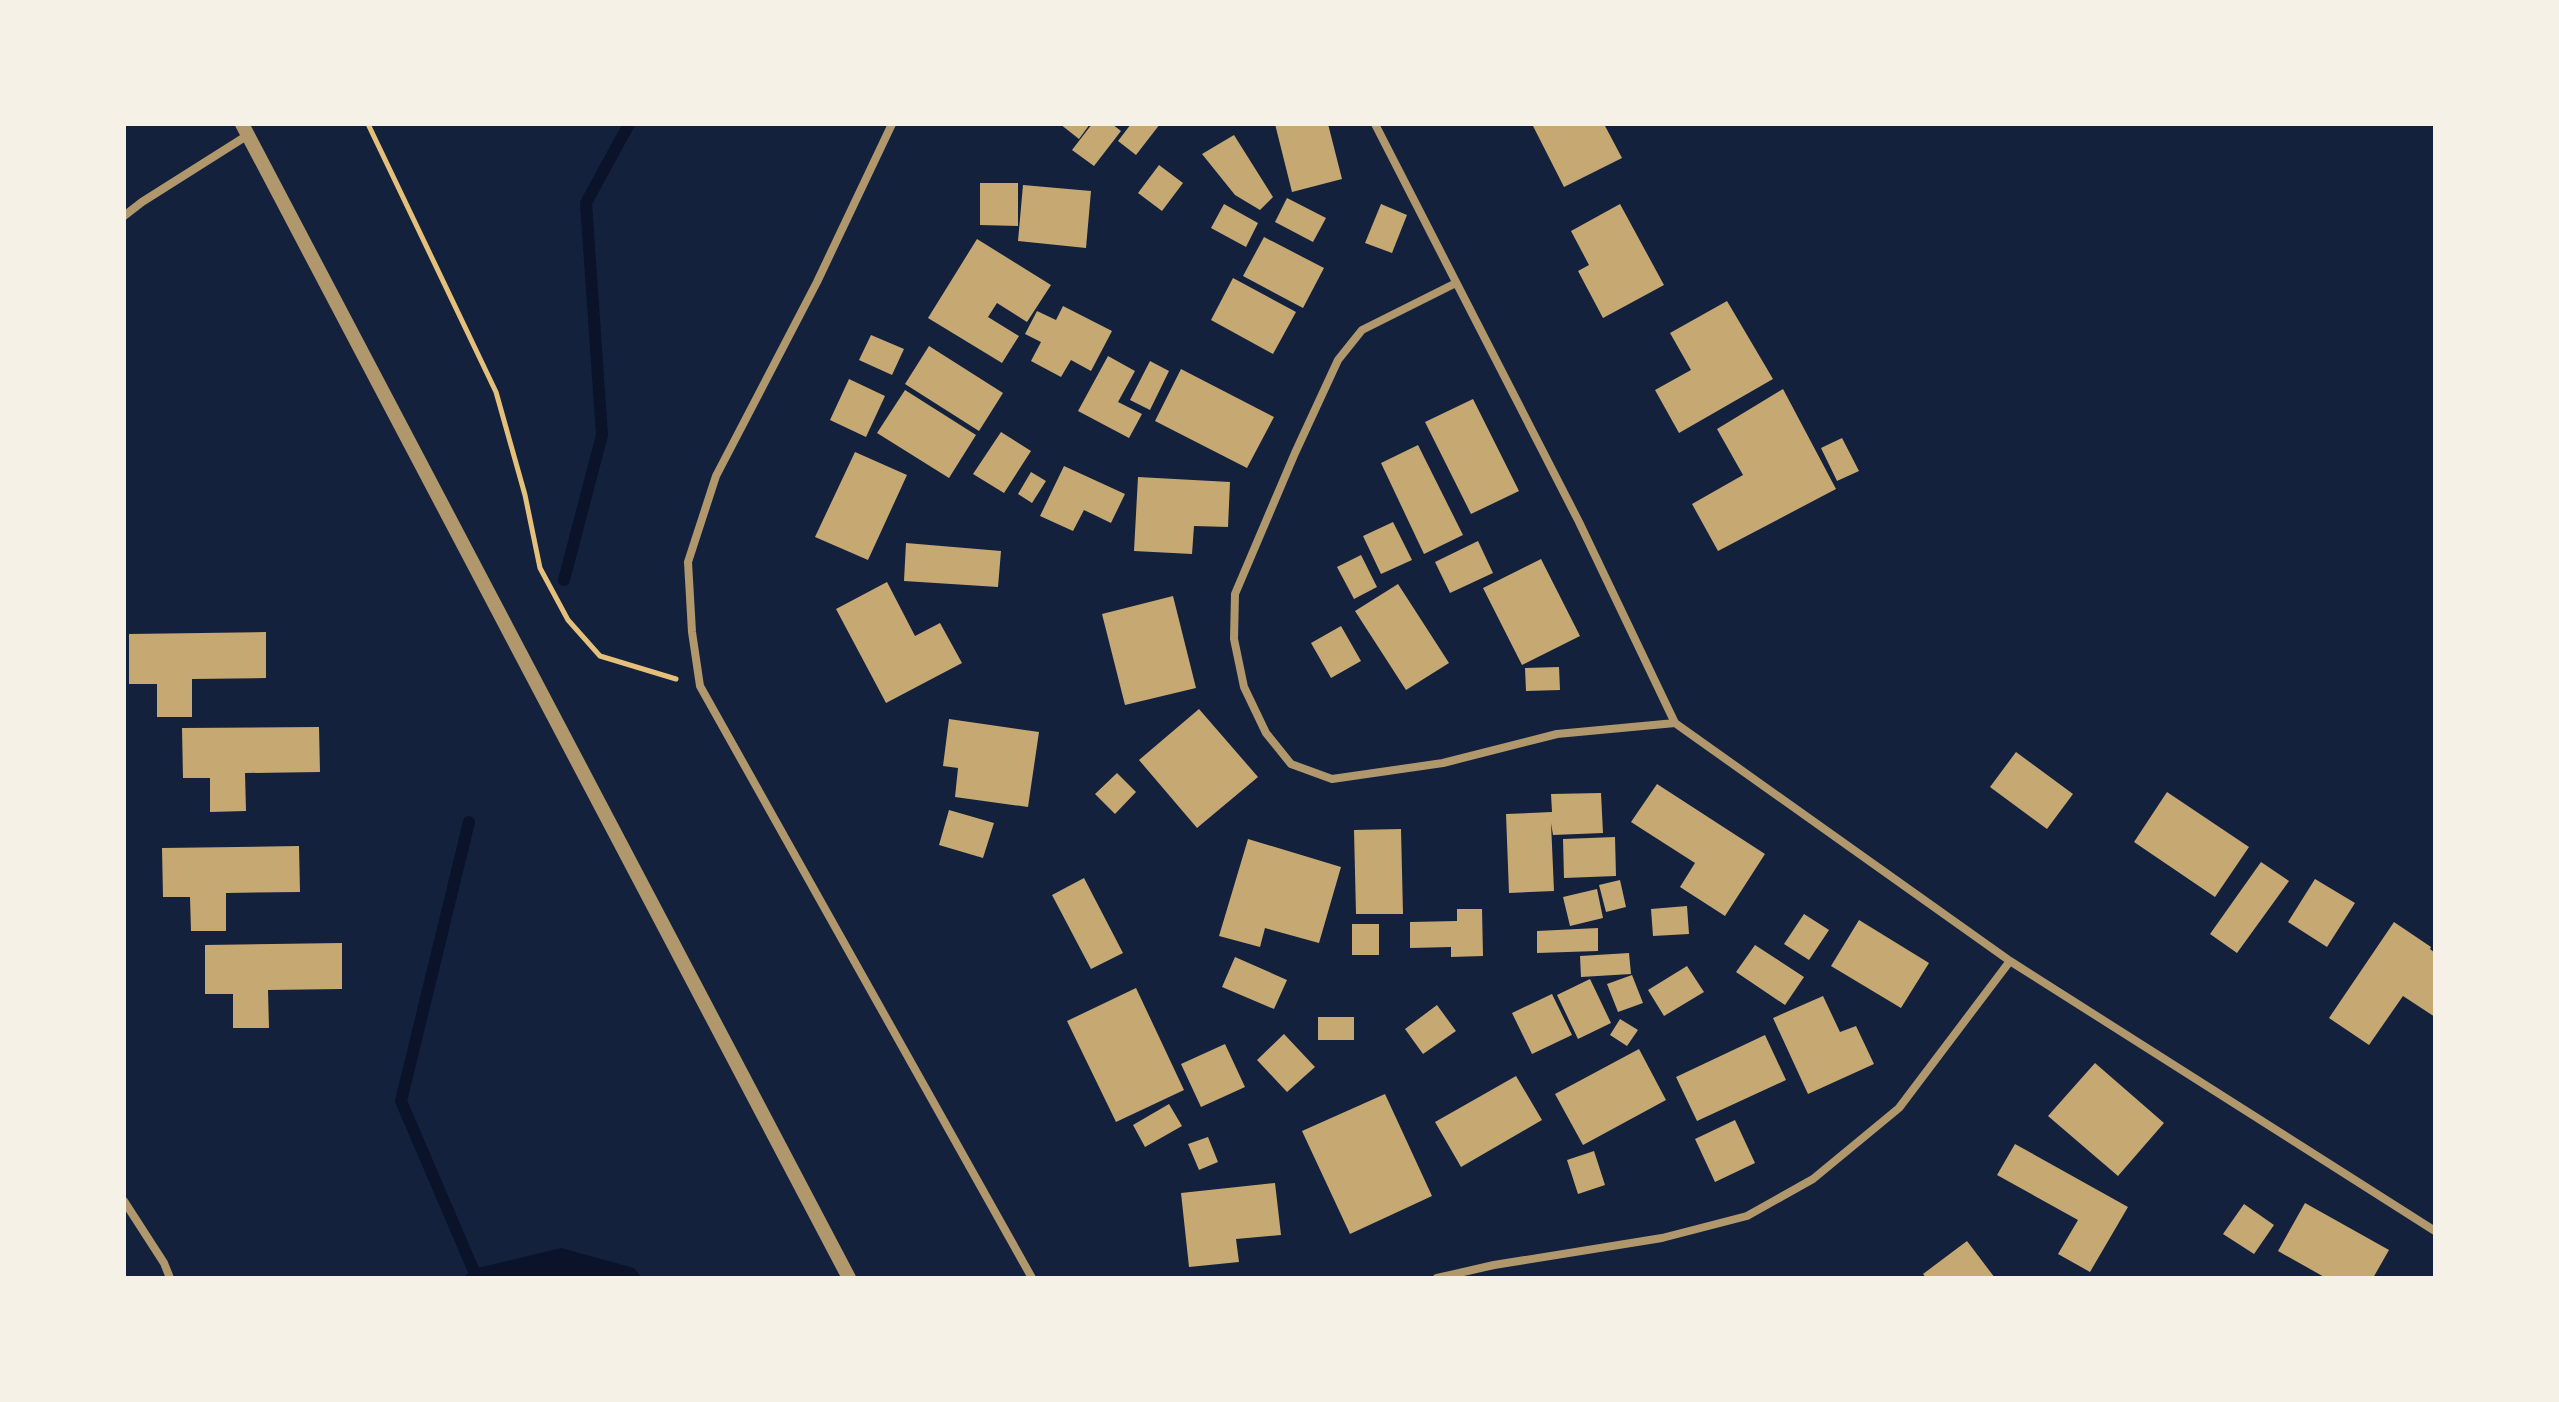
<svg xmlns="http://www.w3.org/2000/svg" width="2559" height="1402" font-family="Ubuntu,sans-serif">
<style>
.water{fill:#0b132b}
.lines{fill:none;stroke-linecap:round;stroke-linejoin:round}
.stream{stroke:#0b132b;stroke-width:12}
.building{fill:#c6a872}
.path{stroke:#e5c07b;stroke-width:5}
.minor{stroke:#b1986c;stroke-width:8}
.tertiary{stroke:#b1986c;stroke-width:14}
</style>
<rect width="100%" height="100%" fill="#14213d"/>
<path class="water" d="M 561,1248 L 634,1268 L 642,1278 L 463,1278 L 473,1269 Z"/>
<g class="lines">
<path class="stream" d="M 564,580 L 602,435 L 586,203 L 629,124
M 469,822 L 401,1101 L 473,1269"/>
</g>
<path class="building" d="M 1060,124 L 1090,124 L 1079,139 Z
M 1092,124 L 1112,124 L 1121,131 L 1094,166 L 1072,150 Z
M 1131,124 L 1160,124 L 1136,155 L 1118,141 Z
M 1275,124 L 1328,124 L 1342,179 L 1292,192 Z
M 1532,124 L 1604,124 L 1622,158 L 1564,187 Z
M 1234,135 L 1273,197 L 1260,210 L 1235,195 L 1202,154 Z
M 1159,165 L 1183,183 L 1162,211 L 1138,193 Z
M 980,183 L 1018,183 L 1018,226 L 980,225 Z
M 1023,185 L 1091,191 L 1086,248 L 1018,241 Z
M 1287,198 L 1326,218 L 1313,242 L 1275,222 Z
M 1224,204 L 1258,223 L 1246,247 L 1211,228 Z
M 1381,204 L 1407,215 L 1392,253 L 1365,243 Z
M 1620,204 L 1664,285 L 1603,318 L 1578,271 L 1589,265 L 1571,231 Z
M 1264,237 L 1324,268 L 1303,308 L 1243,276 Z
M 977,239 L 1051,285 L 1027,322 L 997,303 L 988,317 L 1019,336 L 1002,363 L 928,318 Z
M 1233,278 L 1296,312 L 1273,354 L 1211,320 Z
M 1727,301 L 1773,379 L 1679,433 L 1655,390 L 1691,370 L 1670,333 Z
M 1063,306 L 1112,331 L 1091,371 L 1071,360 L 1061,377 L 1031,361 L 1041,342 L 1025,334 L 1037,311 L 1056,320 Z
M 871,335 L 904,349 L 892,375 L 859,360 Z
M 929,346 L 1003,393 L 979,431 L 905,384 Z
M 1108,356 L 1135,371 L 1118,402 L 1142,414 L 1129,438 L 1078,411 Z
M 1150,361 L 1169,371 L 1150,410 L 1130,400 Z
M 1181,369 L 1274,417 L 1247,468 L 1155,421 Z
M 849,379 L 885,396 L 866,437 L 830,420 Z
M 1783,389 L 1836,489 L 1718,551 L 1692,504 L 1743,475 L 1717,429 Z
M 905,390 L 976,435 L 949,478 L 877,433 Z
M 1473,399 L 1519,491 L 1471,514 L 1425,422 Z
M 1001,432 L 1031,451 L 1004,493 L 973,474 Z
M 1842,438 L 1859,471 L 1837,481 L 1821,448 Z
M 1418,445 L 1463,535 L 1424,554 L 1381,463 Z
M 855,452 L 907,475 L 868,560 L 815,537 Z
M 1064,466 L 1125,494 L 1111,523 L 1084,510 L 1073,531 L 1040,516 Z
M 1031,472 L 1046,481 L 1032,503 L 1018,494 Z
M 1138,477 L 1230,482 L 1228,527 L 1194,526 L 1192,554 L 1134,551 Z
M 1393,522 L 1412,560 L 1381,574 L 1363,536 Z
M 1478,541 L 1493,573 L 1450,593 L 1435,562 Z
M 906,543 L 1001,551 L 998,587 L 904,581 Z
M 1361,555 L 1377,587 L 1354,599 L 1337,567 Z
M 1541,559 L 1580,636 L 1522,665 L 1483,588 Z
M 887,582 L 915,636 L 940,623 L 962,663 L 886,703 L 836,609 Z
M 1398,584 L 1449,663 L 1406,690 L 1355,611 Z
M 1173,596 L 1196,688 L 1125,705 L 1102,614 Z
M 1341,626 L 1361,661 L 1331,678 L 1311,643 Z
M 266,632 L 266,678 L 192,679 L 192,717 L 157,717 L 157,684 L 129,684 L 129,634 Z
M 1559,667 L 1560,690 L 1526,691 L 1525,668 Z
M 1199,709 L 1258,777 L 1197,828 L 1139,760 Z
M 949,719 L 1039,732 L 1028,807 L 955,797 L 958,768 L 943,766 Z
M 319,727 L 320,772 L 245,773 L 246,811 L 210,812 L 210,778 L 183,778 L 182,728 Z
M 2016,752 L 2073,794 L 2047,829 L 1990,787 Z
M 1117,773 L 1136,792 L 1115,814 L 1095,794 Z
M 1657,784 L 1765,854 L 1725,916 L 1680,887 L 1695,863 L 1631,822 Z
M 2167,792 L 2249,847 L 2215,897 L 2134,842 Z
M 1601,793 L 1603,833 L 1553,835 L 1551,823 L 1554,891 L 1509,893 L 1506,814 L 1552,812 L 1551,794 Z
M 949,810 L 994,823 L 983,858 L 939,845 Z
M 1401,829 L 1403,914 L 1356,914 L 1354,830 Z
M 1615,837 L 1616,876 L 1564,878 L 1563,839 Z
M 1248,839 L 1341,867 L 1319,943 L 1265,928 L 1260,947 L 1219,936 Z
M 299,846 L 300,892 L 226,893 L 226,931 L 191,931 L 190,897 L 163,897 L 162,848 Z
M 2261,862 L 2289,881 L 2237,953 L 2210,934 Z
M 1084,878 L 1123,953 L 1091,969 L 1052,895 Z
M 2315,879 L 2355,903 L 2327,947 L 2288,922 Z
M 1620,880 L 1626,907 L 1606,912 L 1599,885 Z
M 1597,889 L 1603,918 L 1570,926 L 1563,897 Z
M 1687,906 L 1689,934 L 1653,936 L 1651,909 Z
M 1457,909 L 1482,909 L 1483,956 L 1451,957 L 1451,947 L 1410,948 L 1410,922 L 1457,921 Z
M 1804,914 L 1829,930 L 1809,960 L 1784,944 Z
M 1859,920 L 1929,963 L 1901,1008 L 1831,966 Z
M 2394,922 L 2431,947 L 2430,949 L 2435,953 L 2435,1017 L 2403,996 L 2369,1045 L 2329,1018 Z
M 1352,924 L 1379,924 L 1379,955 L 1352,955 Z
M 1598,928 L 1598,951 L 1537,953 L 1537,931 Z
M 342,943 L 342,989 L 268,990 L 269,1028 L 233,1028 L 233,994 L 205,994 L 205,945 Z
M 1755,945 L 1804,977 L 1785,1005 L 1736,972 Z
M 1629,953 L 1631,974 L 1581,977 L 1580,956 Z
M 1235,957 L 1287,980 L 1274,1009 L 1222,987 Z
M 1687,966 L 1704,992 L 1664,1016 L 1648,990 Z
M 1632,975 L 1643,1003 L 1618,1012 L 1607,984 Z
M 1590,979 L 1611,1023 L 1578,1039 L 1557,995 Z
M 1136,988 L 1184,1090 L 1116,1122 L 1067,1021 Z
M 1552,994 L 1572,1035 L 1532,1054 L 1512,1013 Z
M 1823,996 L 1840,1032 L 1856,1026 L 1874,1064 L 1808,1094 L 1773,1018 Z
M 1437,1005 L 1456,1031 L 1423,1054 L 1405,1029 Z
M 1318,1017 L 1354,1017 L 1354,1040 L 1318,1040 Z
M 1620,1019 L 1638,1030 L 1627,1046 L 1610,1035 Z
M 1284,1034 L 1315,1067 L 1287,1092 L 1257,1060 Z
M 1765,1035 L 1786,1080 L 1697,1121 L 1676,1077 Z
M 1225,1044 L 1245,1087 L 1201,1107 L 1181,1064 Z
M 1639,1049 L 1666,1100 L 1583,1145 L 1555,1094 Z
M 2095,1063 L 2164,1123 L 2118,1176 L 2048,1116 Z
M 1516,1076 L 1542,1120 L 1461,1167 L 1435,1122 Z
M 1385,1094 L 1432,1196 L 1350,1234 L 1302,1131 Z
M 1169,1104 L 1182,1126 L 1145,1147 L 1133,1125 Z
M 1735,1120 L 1755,1163 L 1715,1182 L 1695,1139 Z
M 1208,1137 L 1218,1162 L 1199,1170 L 1188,1144 Z
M 2015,1144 L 2128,1207 L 2090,1272 L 2058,1254 L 2078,1220 L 1997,1175 Z
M 1594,1151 L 1605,1185 L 1578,1194 L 1567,1160 Z
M 1275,1183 L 1281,1235 L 1236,1239 L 1239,1262 L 1189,1267 L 1181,1193 Z
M 2305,1203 L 2389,1250 L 2373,1278 L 2326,1278 L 2278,1251 Z
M 2244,1204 L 2274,1225 L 2254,1254 L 2223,1234 Z
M 1967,1241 L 1995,1278 L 1926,1278 L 1923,1274 Z"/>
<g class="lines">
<path class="path" d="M 368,124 L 496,392 L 525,495 L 540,568 L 568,620 L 600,656 L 676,679"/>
<path class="minor" d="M 892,124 L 817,282 L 716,476 L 688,562 L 692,632 L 700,686 L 1032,1278
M 1375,124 L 1579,522 L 1675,723 L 2010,961 L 2435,1231
M 124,216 L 142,202 L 248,135
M 1456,283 L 1362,330 L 1338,360 L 1295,453 L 1235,594 L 1234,639 L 1244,687 L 1266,733 L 1291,764 L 1332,779 L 1443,763 L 1557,734 L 1675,723
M 124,1201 L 164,1263 L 170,1278
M 1437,1278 L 1494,1265 L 1662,1238 L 1747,1216 L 1813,1179 L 1899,1108 L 2010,961"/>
<path class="tertiary" d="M 242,124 L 849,1278"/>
</g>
<rect width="2559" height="1402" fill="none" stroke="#f6f1e7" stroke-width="252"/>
</svg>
